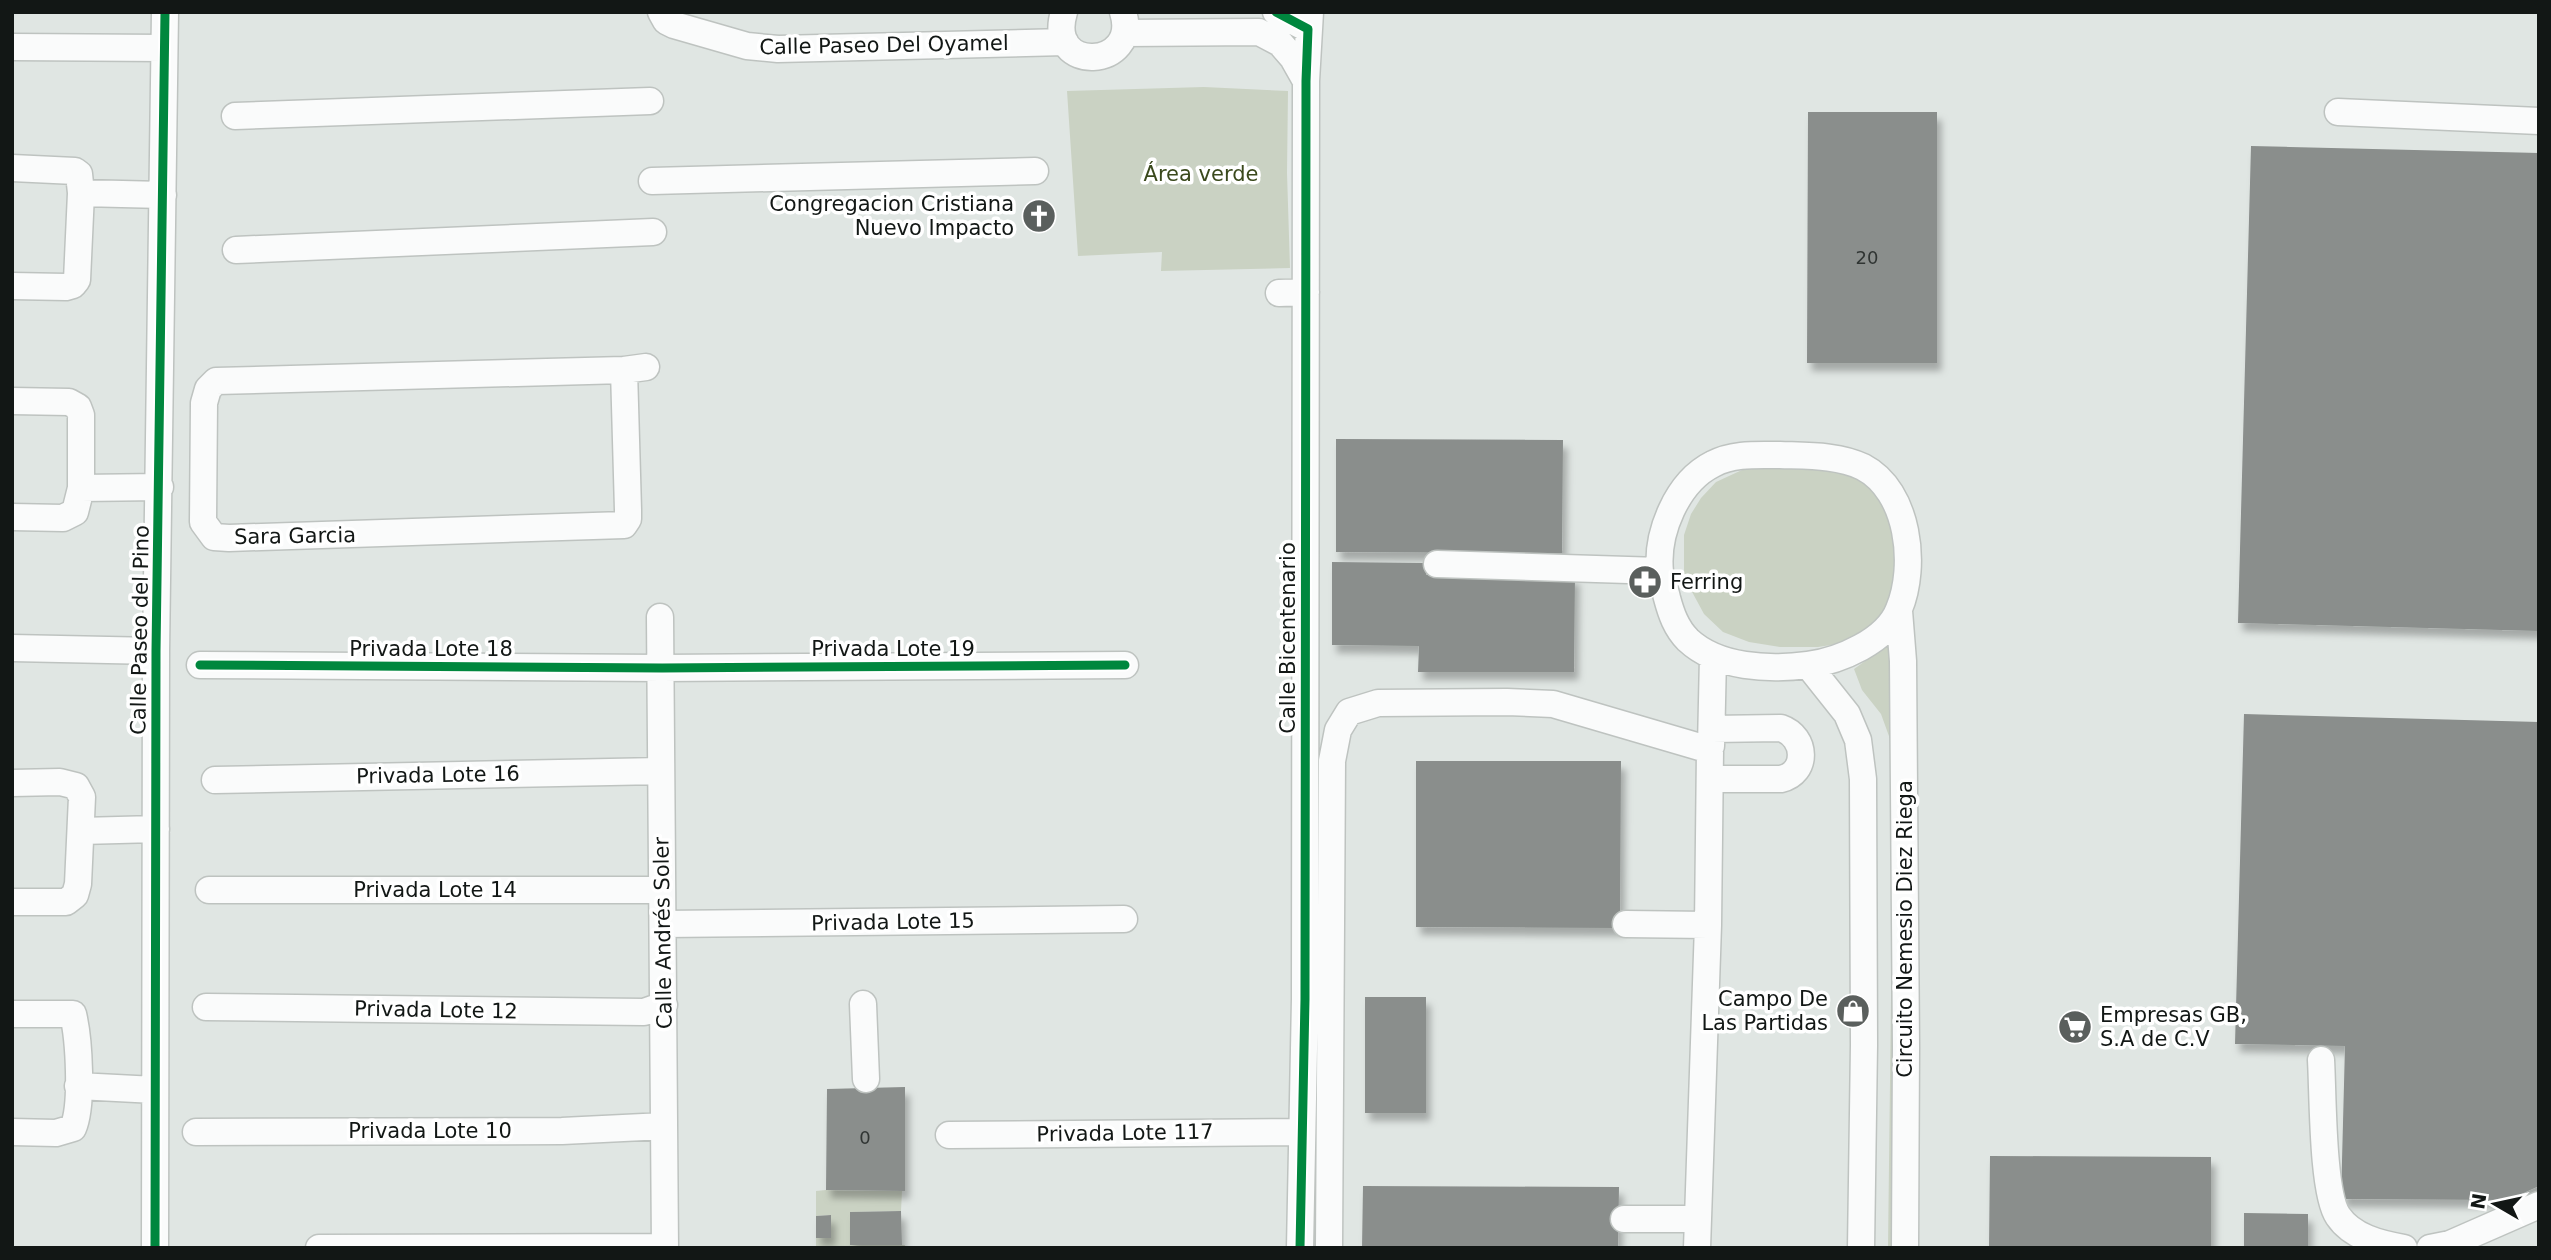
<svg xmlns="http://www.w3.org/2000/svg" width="2551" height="1260" font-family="'DejaVu Sans',sans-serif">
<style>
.green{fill:#cad2c3}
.building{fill:#8a8e8c;filter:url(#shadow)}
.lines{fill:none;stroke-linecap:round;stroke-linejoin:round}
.minor-casing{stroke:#bec3c0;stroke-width:29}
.minor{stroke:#fafbfb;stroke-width:26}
.cycleway-casing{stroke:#fff;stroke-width:13}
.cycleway{stroke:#00873e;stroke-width:9}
.labels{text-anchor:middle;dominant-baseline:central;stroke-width:7;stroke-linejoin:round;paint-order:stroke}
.number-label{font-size:18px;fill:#303533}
.street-label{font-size:21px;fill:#121715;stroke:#fff}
.park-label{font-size:21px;fill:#3a491c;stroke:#fff}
.poi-label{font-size:21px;fill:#121715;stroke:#fff;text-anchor:end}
</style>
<defs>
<filter id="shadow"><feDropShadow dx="4.5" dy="8" stdDeviation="3.5" flood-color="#0004"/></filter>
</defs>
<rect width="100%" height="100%" fill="#e0e6e3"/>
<path class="green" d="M 1204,87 L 1288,91 L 1287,173 L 1290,268 L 1161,271 L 1162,252 L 1078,256 L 1067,91 Z
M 1755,464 L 1835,466 L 1880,492 L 1906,578 L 1875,626 L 1844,643 L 1818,647 L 1780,647 L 1749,642 L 1723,632 L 1704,614 L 1684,577 L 1684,535 L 1691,514 L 1701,498 L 1716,482 Z
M 1896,639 L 1905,1248 L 1888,1248 L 1894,750 L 1881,714 L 1862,690 L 1854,669 Z
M 826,1190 L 902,1191 L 901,1211 L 850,1212 L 850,1245 L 905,1245 L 905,1248 L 816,1248 L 816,1238 L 831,1237 L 831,1215 L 816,1216 L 816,1191 Z"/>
<path class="building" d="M 1808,112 L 1937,112 L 1937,363 L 1807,363 Z
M 2251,146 L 2539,153 L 2539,631 L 2238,623 Z
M 1336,439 L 1563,440 L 1562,553 L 1336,552 Z
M 1332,562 L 1426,563 L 1426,575 L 1575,576 L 1574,672 L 1418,672 L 1419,646 L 1332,645 Z
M 2244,714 L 2539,722 L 2539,1186 L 2508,1200 L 2341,1199 L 2345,1046 L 2235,1044 Z
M 1416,761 L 1621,761 L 1620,928 L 1416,927 Z
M 1365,997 L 1426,997 L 1426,1113 L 1365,1113 Z
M 905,1087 L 905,1191 L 826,1190 L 827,1089 Z
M 1990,1156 L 2211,1157 L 2211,1248 L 1989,1248 Z
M 1363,1186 L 1619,1187 L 1618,1248 L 1362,1248 Z
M 901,1211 L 902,1245 L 850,1245 L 850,1212 Z
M 2244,1213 L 2308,1214 L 2308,1248 L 2244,1248 Z
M 831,1215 L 831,1238 L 816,1238 L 816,1216 Z"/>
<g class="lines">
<g class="minor-casing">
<path id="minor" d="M 661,12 L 666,21 L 674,25 L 747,46 L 778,49 L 1065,42
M 1064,12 C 1045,75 1141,69 1123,12
M 1276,12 L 1308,29
M 1125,33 L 1259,32 L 1280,43 L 1293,58 L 1306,81
M 12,47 L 164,48
M 2338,112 L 2539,121
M 235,116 L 650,101
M 12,168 L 75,171 L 79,174 L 81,193 L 77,280 L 73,285 L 66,287 L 12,286
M 652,181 L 1035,171
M 81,193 L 163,195
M 236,250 L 653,232
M 1279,293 L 1306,292
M 624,370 L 628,510 L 628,519 L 624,525 L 229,538 L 214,537 L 203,522 L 204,403 L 208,389 L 216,381 L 624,370 L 646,367
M 12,401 L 69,402 L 78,407 L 81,415 L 81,488 L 75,512 L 63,518 L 12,517
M 1780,455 C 1807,456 1839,455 1863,467 C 1909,491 1917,566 1899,609 C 1887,641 1839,661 1808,665 C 1769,670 1718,668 1688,640 C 1676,628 1671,613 1667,598 C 1665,589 1661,580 1660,572 C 1656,533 1677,482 1713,464 C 1733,453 1758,455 1780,455 Z
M 81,488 L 160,487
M 1437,564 L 1660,571
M 1899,611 L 1903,661 L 1906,1047 L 1905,1248
M 660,617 L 665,1248
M 12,648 L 156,651
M 200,665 L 662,668 L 1125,665
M 1808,665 L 1847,714 L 1858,740 L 1863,779 L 1864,1045 L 1861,1248
M 1711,746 L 1713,657
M 1710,779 L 1781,779 C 1808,773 1807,737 1781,728 L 1712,729
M 215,780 L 661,771
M 12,783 L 60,782 L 76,786 L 82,797 L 78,884 L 75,895 L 66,902 L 12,902
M 81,831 L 156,829
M 209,890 L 662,890
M 663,924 L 1124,919
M 1626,924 L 1708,925
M 863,1004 L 866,1079
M 206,1007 L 644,1012 L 664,1005
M 12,1014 L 73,1014 C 79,1039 83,1105 73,1128 L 56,1133 L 12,1132
M 2321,1060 C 2323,1092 2322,1193 2338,1216 C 2352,1237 2380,1244 2404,1248
M 78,1086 L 155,1090
M 196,1132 L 562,1131 L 664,1126
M 949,1135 L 1302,1132
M 1624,1219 L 1697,1219
M 155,1248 L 156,651 L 165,12
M 319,1248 L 665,1247
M 1300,1248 L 1305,999 L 1306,81 L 1310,12
M 1329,1248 L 1332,761 L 1338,730 L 1349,712 L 1378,703 L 1507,702 L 1553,704 L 1710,750 L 1708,925 L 1697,1248
M 2430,1248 L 2450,1244 L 2539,1205"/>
</g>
<use href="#minor" class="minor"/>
<g class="cycleway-casing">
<path id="cycleway" d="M 1276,12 L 1308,29 L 1306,81 L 1305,999 L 1300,1248
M 200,665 L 662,668 L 1125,665
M 155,1248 L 156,651 L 165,12"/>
</g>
<use href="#cycleway" class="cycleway"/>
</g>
<defs>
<g id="church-disc" transform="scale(1.75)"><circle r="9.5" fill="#5a5f5d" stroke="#fff"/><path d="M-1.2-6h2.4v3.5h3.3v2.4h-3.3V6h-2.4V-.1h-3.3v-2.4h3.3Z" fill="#fff"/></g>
<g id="pharmacy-disc" transform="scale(1.75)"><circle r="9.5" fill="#5a5f5d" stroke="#fff"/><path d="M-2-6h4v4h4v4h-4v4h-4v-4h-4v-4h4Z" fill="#fff"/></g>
<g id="shop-disc" transform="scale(1.75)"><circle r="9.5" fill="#5a5f5d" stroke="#fff"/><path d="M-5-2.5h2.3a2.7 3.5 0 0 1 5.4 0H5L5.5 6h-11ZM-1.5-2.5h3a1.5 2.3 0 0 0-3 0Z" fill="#fff"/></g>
<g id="supermarket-disc" transform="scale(1.75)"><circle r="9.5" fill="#5a5f5d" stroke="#fff"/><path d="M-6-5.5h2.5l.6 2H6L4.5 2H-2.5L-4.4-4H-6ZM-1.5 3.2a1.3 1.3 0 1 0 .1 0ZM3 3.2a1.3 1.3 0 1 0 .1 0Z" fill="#fff"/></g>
</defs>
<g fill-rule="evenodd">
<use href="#church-disc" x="1039" y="216"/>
<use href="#pharmacy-disc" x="1645" y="582"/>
<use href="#shop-disc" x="1853" y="1011"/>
<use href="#supermarket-disc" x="2075" y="1027"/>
</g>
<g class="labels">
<g class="number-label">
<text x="1867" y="257">20</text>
<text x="865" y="1137">0</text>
</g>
<g class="street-label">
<text transform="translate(884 45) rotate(-1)">Calle Paseo Del Oyamel</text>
<text transform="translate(295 536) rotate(-1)">Sara Garcia</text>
<text transform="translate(140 630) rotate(-89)">Calle Paseo del Pino</text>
<text transform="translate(1288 638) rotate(-90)">Calle Bicentenario</text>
<text x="431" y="649">Privada Lote 18</text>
<text x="893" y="649">Privada Lote 19</text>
<text transform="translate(438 775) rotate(-1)">Privada Lote 16</text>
<text x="435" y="890">Privada Lote 14</text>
<text transform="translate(893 922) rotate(-1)">Privada Lote 15</text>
<text transform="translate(1905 929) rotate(-90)">Circuito Nemesio Diez Riega</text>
<text transform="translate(663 933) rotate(-91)">Calle Andrés Soler</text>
<text transform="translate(436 1010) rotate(1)">Privada Lote 12</text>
<text x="430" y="1131">Privada Lote 10</text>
<text transform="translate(1125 1133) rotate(-1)">Privada Lote 117</text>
</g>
<g class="park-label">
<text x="1201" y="174">Área verde</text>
</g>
<g class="poi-label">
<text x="1014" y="204">Congregacion Cristiana<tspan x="1014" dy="24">Nuevo Impacto</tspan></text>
<text x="1670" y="582" text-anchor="start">Ferring</text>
<text x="1828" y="999">Campo De<tspan x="1828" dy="24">Las Partidas</tspan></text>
<text x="2100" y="1015" text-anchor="start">Empresas GB,<tspan x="2100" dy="24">S.A de C.V</tspan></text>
</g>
</g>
<rect width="2551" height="1260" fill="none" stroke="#121715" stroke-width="28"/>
<g transform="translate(2495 1204) rotate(279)" stroke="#ffffff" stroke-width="5" paint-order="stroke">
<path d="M0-5L12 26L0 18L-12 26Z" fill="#121715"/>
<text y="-10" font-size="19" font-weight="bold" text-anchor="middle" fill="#121715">N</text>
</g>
</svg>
